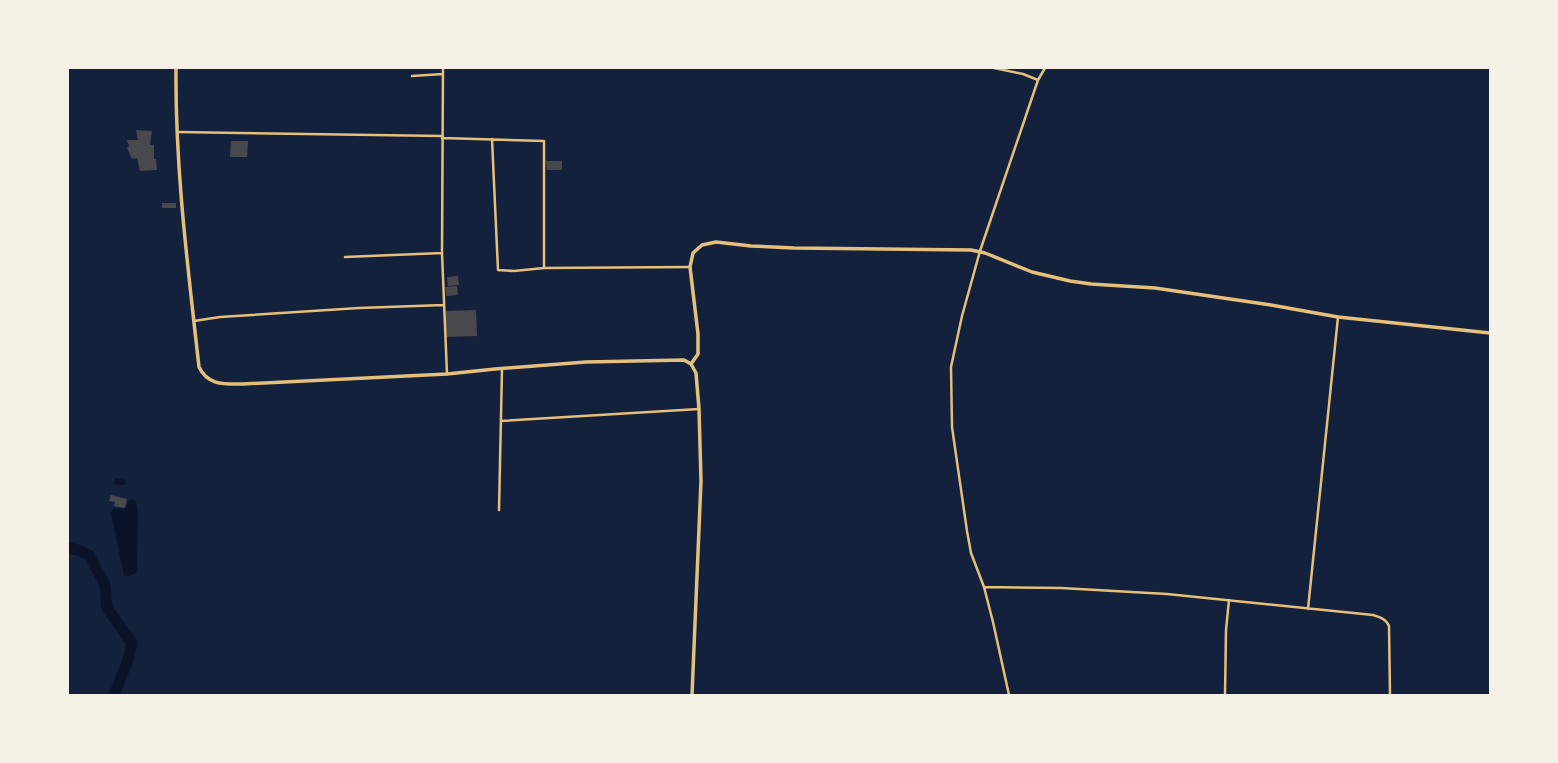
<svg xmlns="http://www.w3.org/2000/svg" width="1558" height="763" font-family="'Source Sans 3',sans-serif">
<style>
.water{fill:#0b132b}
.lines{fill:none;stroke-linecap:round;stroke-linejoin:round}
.river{stroke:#0b132b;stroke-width:11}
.building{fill:#48494c}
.minor{stroke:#e5c07b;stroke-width:2.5}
.tertiary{stroke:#e5c07b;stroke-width:3.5}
</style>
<rect width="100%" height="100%" fill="#14213d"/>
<path class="water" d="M 115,478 L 126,480 L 125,485 L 114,484 Z
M 130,499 L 136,501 L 138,512 L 137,572 L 130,576 L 124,576 L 111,513 L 114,508 L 124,509 Z"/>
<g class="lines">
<path class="river" d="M 68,548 L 78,550 L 89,555 L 105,585 L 107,608 L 132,643 L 128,660 L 114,695"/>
</g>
<path class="building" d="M 136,130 L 152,131 L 150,145 L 154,145 L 154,159 L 156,159 L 157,170 L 140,171 L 137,158 L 132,159 L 127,148 L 129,146 L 127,140 L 138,140 Z
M 231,141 L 248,141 L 247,157 L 230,157 Z
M 546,161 L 562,161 L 562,170 L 547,170 Z
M 162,203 L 176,203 L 176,208 L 162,208 Z
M 458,276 L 459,285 L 448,286 L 447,277 Z
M 457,286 L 458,295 L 446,296 L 445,287 Z
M 476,310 L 477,336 L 446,337 L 446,311 Z
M 111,495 L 127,499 L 125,508 L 114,506 L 115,502 L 109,501 Z"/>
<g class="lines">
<path class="minor" d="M 443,68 L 442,253 L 447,374
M 994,68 L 1023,74 L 1038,80
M 412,76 L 443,74
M 178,132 L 442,136
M 442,138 L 544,141 L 544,268
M 492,139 L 498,270 L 514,271 L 544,268 L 690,267
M 345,257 L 442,253
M 194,321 L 220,317 L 359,308 L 444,305
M 501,421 L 699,409
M 499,510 L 502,369
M 984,587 L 1061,588 L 1167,594 L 1373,615 C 1380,617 1386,619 1389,626 L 1390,695
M 1308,609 L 1338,317
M 1009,695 L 993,622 L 984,587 L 971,553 L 967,531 L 952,427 L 951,367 L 962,316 L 980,251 L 1038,80 L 1045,68
M 1225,695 L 1226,630 L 1229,600"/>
<path class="tertiary" d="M 176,68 C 175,168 188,268 199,367 C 208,386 225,384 243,384 L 447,374 L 495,369 L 586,362 L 684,360 L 691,364
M 691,364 L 698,354 L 698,334 L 690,267 L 693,253 L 702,245 L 716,242 L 751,246 L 794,248 L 971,250 L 985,253 L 1032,272 L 1070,281 L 1091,284 L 1155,288 L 1271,305 L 1338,317 L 1490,333
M 691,364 L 696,373 L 699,409 L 701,481 L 692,695"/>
</g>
<rect width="1558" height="763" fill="none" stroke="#f6f1e7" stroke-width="138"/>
</svg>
